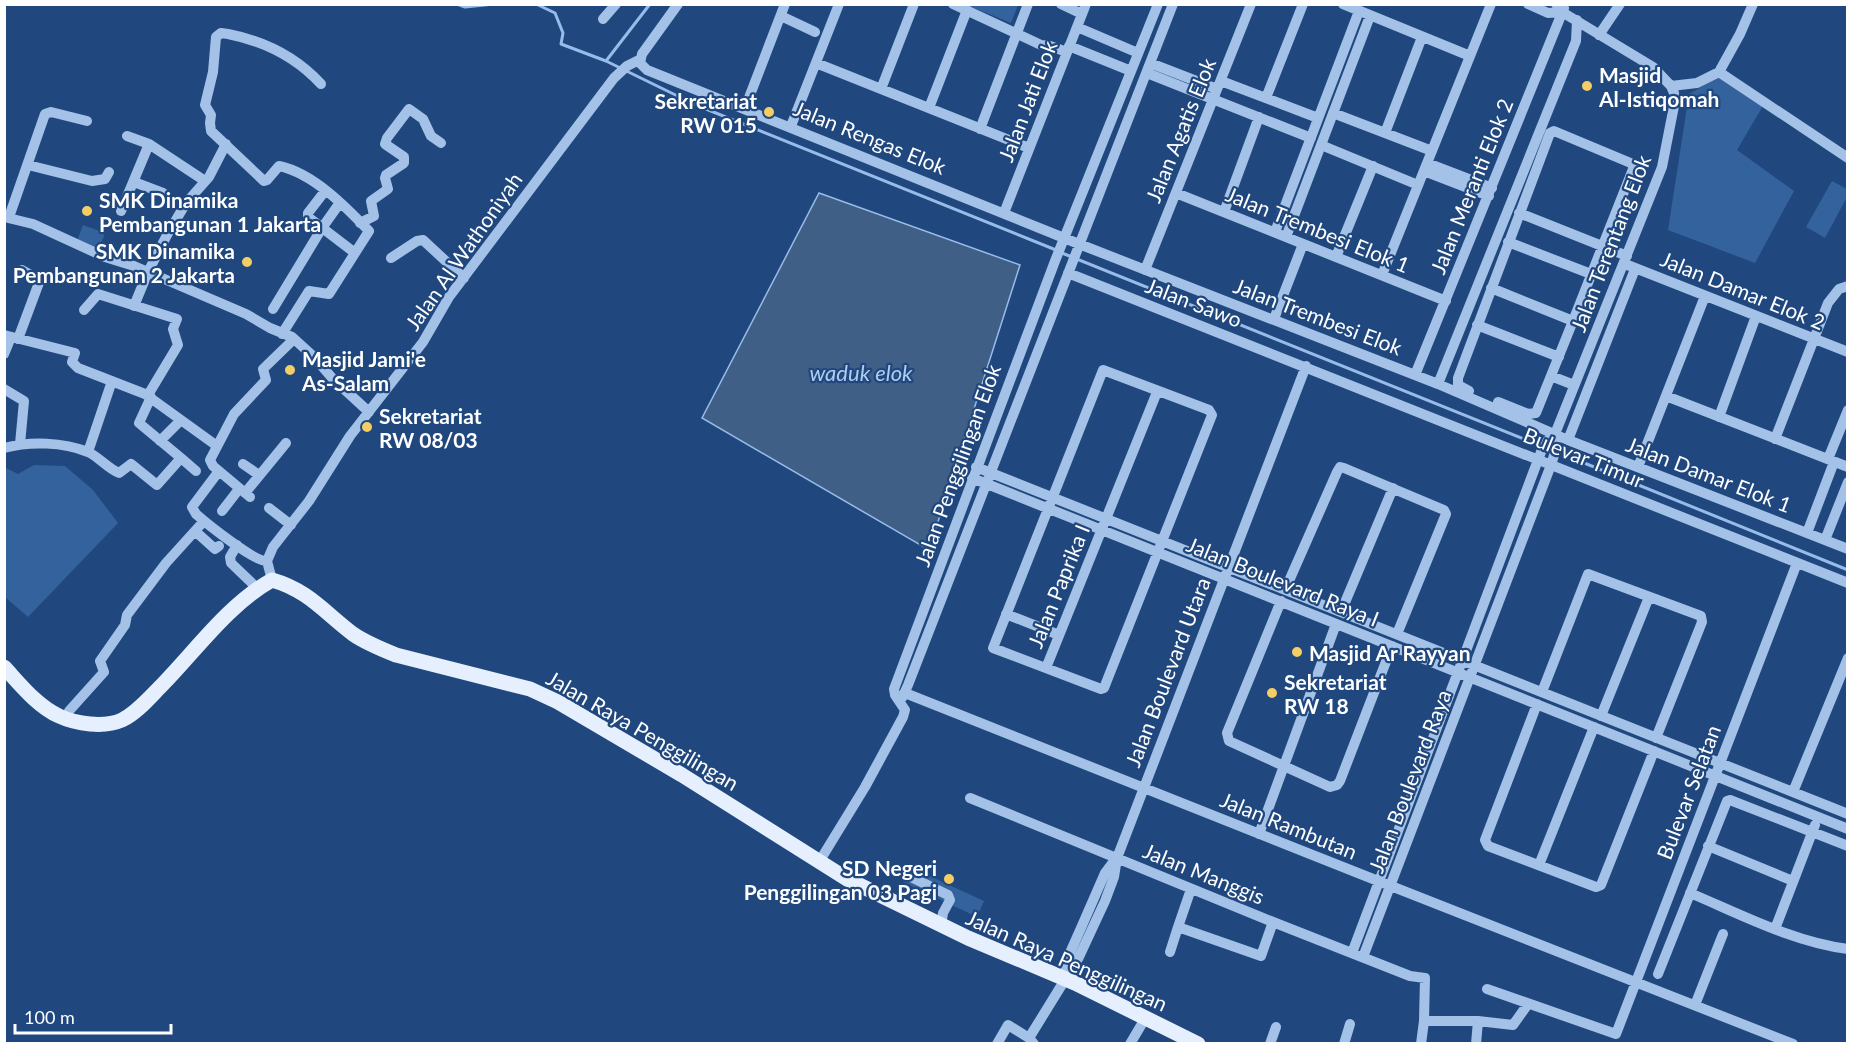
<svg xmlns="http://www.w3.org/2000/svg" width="1852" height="1048" font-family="Lato,sans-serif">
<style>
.green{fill:#33629d}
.water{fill:#405f87;stroke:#98bce9;stroke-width:1.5}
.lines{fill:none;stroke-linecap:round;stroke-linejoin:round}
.stream{stroke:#98bce9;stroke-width:3}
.minor{stroke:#a4c2e7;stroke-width:10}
.major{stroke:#e6effd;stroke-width:15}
.poi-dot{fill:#f5cd65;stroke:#20487f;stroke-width:2}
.labels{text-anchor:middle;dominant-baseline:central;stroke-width:4.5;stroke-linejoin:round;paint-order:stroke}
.poi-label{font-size:21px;font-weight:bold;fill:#fff;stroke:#20487f;text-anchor:start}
.street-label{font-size:21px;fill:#fff;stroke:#20487f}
.water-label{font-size:22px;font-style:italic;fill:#b0ccef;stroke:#20487f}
</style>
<rect width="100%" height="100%" fill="#20487f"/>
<path class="green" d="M 967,5 L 1018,5 L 1011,23 Z
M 1720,76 L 1767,99 L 1737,150 L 1794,191 L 1755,263 L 1668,230 L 1689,94 Z
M 1832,181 L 1847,189 L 1847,197 L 1825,238 L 1806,227 Z
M 83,225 L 105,233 L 99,250 L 77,241 Z
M 34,465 L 65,466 L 93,490 L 118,523 L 28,617 L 5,597 L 4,467 L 18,474 Z
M 910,867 L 984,901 L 977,917 L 903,882 Z"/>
<path class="water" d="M 819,193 L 1020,265 L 929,550 L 702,418 Z"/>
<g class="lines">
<path class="stream" d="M 457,4 L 465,7 L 494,4
M 536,4 L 555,13 L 563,33 L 561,44 L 606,61 L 650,4
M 606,61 L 696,105 L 1056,250
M 1062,253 L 1536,444
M 1567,456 L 1848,570"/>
<path class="minor" d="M 678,4 L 642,54 L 640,63 L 647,70 L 1079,244 L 1438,384 L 1568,440 L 1848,549
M 953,4 L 1041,45 L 1050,46 L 1067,52
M 1061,4 L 1082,14
M 1343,4 L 1470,56
M 1528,4 L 1548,13 L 1562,12
M 781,16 L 815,32
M 603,19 L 616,4
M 1077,27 L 1138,53
M 1599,35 L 1620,4
M 1069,46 L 1131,71
M 816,63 L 1029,148
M 1150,63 L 1217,89
M 1719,72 L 1848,158
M 1147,73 L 1311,138
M 1221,81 L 1318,118
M 1671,86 L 1697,83 L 1719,72 L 1740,34 L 1753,4
M 881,89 L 914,4
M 1266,98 L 1303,4
M 745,108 L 785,4
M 929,108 L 967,10
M 1333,113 L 1432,151
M 791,126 L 839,4
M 980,129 L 1028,4
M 1385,133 L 1422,37
M 127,136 L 149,144 L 205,181
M 1321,145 L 1418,185
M 1427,163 L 1492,188
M 28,165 L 92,181 L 105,179 L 109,172
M 1424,171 L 1489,196
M 134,182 L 163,193
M 325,191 L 308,213 L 308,217 L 355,253
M 1176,193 L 1446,301
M 121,211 L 149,144
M 1224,212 L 1259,117
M 1004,213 L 1086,4
M 1519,213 L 1627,256
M 4,217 L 33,224 L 105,257 L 134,266 L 246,314 L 270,328 L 292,337 L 314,357 L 333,379 L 369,412
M 9,217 L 45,114 L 51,112 L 87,121
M 360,223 L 374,216 L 371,201 L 388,189 L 385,178 L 386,175 L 404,163 L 404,157 L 385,144 L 387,138 L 409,109 L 423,119 L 431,136 L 441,143
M 1275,232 L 1359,11
M 1286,237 L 1370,16
M 1508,242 L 1591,274
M 1336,257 L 1373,166
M 391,258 L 417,241 L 423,240 L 464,278
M 1625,264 L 1848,352
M 1145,270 L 1251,4
M 1068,273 L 1848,583
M 1382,275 L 1491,4
M 134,306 L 148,272 L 167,235 L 186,203 L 209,177 L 226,144
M 273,309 L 322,228 L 339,204
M 84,310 L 98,294 L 177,319 L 173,329 L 178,345 L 148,395
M 1274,319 L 1303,244
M 1477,325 L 1559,357
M 282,334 L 309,291 L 329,294 L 369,231 C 346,207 313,173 279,166 L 267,180 L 264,181 L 211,131 L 210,123 L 211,115 L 205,105 L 213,72 L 216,37 L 221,33 L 228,34 C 264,41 297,58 321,84
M 4,335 L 75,353 L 72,362 L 78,368 L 145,394 L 217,446
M 18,339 L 40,280 L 22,270
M 4,354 L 11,337
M 1103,370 L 1209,410 L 1212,415 L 1104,688 L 1101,689 L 993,648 Z
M 1415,375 L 1564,8
M 1551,376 L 1574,385
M 1438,384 L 1576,41 L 1577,20
M 4,389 L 24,401 L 20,444
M 1469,391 L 1458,385 L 1458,378 L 1550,133 L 1554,131 L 1633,164 L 1633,169 L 1573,321 L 1491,288
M 1666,396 L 1848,467
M 1498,402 L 1528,414 L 1536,413 L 1573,321
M 1719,417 L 1756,316
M 1775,439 L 1828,303 L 1839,289 L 1848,286
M 1568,440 L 1635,269
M 160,441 L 180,421
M 4,448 C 30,441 63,442 88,452 C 99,457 107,468 119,473 L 131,464 L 157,485 L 181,458 L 139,423 L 151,397
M 88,452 L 112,381
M 181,458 L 196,471
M 1828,459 L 1848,410
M 243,464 L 259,475
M 976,467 L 1848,814
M 1638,467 L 1705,296
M 219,471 L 192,507 L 196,514 C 206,523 256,563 267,561
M 972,478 L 1848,829
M 245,493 L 286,443
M 250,497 L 213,466 L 210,460 L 234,414 L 266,380 L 263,369 L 294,339
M 269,508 L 291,525
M 222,511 L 239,489
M 195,531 L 215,549 L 219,546
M 1807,533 L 1834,462
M 1825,540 L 1848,482
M 237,545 L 230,557 L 231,563 L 257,588
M 272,580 L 267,561 L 273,547 L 309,501 L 350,436 L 423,342 L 449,297 L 614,78 L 627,66 L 639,60
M 1285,590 L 1337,472 L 1340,467 L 1344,468 L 1444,510 L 1446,514 L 1397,634
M 1281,601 L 1227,733 L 1229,741 L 1330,787 L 1337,785 L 1340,781 L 1392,646
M 1341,612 L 1393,488
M 1006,614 L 1059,635
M 1046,668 L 1157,392
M 1542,692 L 1588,574 L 1701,616 L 1702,622 L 1656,738
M 905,693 L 1363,875 L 1793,1044
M 902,698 L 908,685 L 1173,4
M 1537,704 L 1485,840 L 1488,846 L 1596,887 L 1601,885 L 1654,751
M 69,711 L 104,672 L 100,661 L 125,625 L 127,615 L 166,563 L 204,521
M 1601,716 L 1649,597
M 1793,792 L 1848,658
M 970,798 L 1273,922 L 1410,976 L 1425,978 L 1424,1021 L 1421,1044
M 1259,834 L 1336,624
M 1708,846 L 1793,881
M 819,862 L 865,787 L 903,717 L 905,710 L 895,695 L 894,689 L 1055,261 L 1158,4
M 1539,865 L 1594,727
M 913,878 L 948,895 L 950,900 L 943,913 L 941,926
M 1191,889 L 1178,927 L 1261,956 L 1273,922
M 1690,893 C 1740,914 1793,942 1848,949
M 1775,929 L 1815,825
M 1170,952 L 1178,927
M 1352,953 L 1544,444 L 1555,434
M 1363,957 L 1551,465 L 1556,449 L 1555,434 L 1662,167 L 1675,101 L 1674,93 L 1671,86 L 1653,67 L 1562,12 L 1556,4
M 1658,974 L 1727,801 L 1730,800 L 1848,846
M 1064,978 L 1065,964 L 1081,928 L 1105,873 L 1114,861
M 1487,989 L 1616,1034 L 1797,563
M 1695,1005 L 1723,934
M 1424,1021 L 1478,1021 L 1513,1025 L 1528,1004
M 997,1044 L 1008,1025 L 1029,1038
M 1034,1044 L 1029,1038 L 1079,957 L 1105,901 L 1114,877 L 1117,858 L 1306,366
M 1130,1044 L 1146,1017
M 1270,1044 L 1276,1027
M 1344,1044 L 1350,1024
M 1476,1044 L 1478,1021"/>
<path class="major" d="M 4,667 C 20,684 37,706 59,716 C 76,724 104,728 122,720 C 137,713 151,696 163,684 C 197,649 229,604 272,580 C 308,590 325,613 353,634 C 366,643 381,649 396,655 L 530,689 L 558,702 L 682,775 L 847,879 L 968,938 L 1075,983 L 1198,1044"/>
</g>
<g class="poi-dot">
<circle cx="1587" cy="86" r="6"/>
<circle cx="769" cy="112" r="6"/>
<circle cx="87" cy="211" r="6"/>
<circle cx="247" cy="262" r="6"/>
<circle cx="290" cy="370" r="6"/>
<circle cx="367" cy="427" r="6"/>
<circle cx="1297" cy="652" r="6"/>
<circle cx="1272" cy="693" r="6"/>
<circle cx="949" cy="879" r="6"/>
</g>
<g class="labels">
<g class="poi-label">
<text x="1599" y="74">Masjid<tspan x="1599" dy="24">Al-Istiqomah</tspan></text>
<text x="757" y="100" text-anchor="end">Sekretariat<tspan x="757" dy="24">RW 015</tspan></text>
<text x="99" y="199">SMK Dinamika<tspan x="99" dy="24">Pembangunan 1 Jakarta</tspan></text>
<text x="235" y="250" text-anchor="end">SMK Dinamika<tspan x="235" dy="24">Pembangunan 2 Jakarta</tspan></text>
<text x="302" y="358">Masjid Jami'e<tspan x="302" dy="24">As-Salam</tspan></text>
<text x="379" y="415">Sekretariat<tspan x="379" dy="24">RW 08/03</tspan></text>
<text x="1309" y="652">Masjid Ar Rayyan</text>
<text x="1284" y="681">Sekretariat<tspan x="1284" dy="24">RW 18</tspan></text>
<text x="937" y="867" text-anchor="end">SD Negeri<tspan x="937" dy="24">Penggilingan 03 Pagi</tspan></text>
</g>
<g class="street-label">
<text transform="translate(1027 101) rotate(-69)">Jalan Jati Elok</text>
<text transform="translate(1180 130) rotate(-68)">Jalan Agatis Elok</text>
<text transform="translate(870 137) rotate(22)">Jalan Rengas Elok</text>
<text transform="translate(1471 186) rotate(-68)">Jalan Meranti Elok 2</text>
<text transform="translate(1318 229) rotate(22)">Jalan Trembesi Elok 1</text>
<text transform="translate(1610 243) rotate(-69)">Jalan Terentang Elok</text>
<text transform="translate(463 251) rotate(-55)">Jalan Al Wathoniyah</text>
<text transform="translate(1743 290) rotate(22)">Jalan Damar Elok 2</text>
<text transform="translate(1194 302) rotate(21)">Jalan Sawo</text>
<text transform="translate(1318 316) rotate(21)">Jalan Trembesi Elok</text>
<text transform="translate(1584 457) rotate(22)">Bulevar Timur</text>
<text transform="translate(957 465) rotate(-70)">Jalan Penggilingan Elok</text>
<text transform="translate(1709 474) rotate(21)">Jalan Damar Elok 1</text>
<text transform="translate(1283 581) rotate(22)">Jalan Boulevard Raya I</text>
<text transform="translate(1058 586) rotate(-68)">Jalan Paprika I</text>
<text transform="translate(1167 672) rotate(-69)">Jalan Boulevard Utara</text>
<text transform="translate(643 730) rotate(30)">Jalan Raya Penggilingan</text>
<text transform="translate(1409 781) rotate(-69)">Jalan Boulevard Raya</text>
<text transform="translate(1688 792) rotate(-69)">Bulevar Selatan</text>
<text transform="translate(1289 825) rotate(22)">Jalan Rambutan</text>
<text transform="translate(1204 873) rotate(22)">Jalan Manggis</text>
<text transform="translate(1067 960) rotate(24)">Jalan Raya Penggilingan</text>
</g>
<g class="water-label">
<text x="861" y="372">waduk elok</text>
</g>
</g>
<rect width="1852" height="1048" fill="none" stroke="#ffffff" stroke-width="12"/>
<path d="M15 1024v9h156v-9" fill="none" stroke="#ffffff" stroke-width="3"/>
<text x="24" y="1024" font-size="18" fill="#ffffff" stroke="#20487f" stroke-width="4.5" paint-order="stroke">100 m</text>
</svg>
